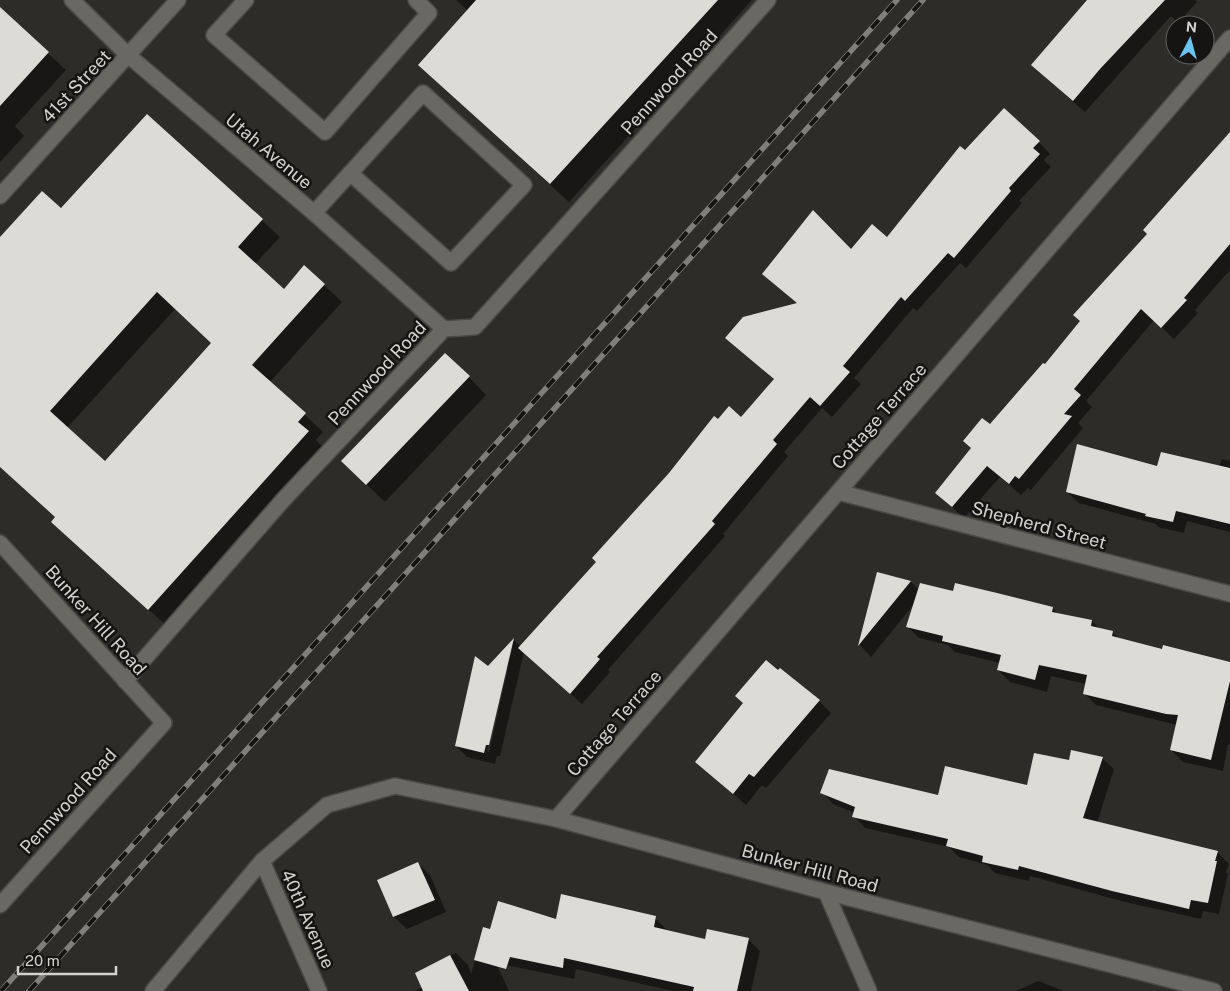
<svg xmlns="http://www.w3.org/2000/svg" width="1230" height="991" font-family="'Public Sans',sans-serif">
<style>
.shadow{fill:#0007;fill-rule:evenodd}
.building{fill:#dddbd6;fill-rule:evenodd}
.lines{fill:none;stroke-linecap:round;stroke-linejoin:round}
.minor-casing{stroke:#4b4946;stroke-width:18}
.minor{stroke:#6a6863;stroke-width:15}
.rail-casing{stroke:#817f7c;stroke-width:5.5}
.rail{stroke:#151413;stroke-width:4;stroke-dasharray:11;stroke-linecap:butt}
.labels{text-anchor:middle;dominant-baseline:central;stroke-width:5;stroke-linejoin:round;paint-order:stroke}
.street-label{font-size:18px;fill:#d3d2cf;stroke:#151413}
</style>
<rect width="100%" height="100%" fill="#2e2c28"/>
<path class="shadow" d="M 456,0 L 752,0 L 569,202 L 419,65 L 468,11 Z
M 1089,0 L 1195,0 L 1197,2 L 1178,23 L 1171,16 L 1085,112 L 1045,77 Z
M 11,19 L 66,70 L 15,126 L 24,136 L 0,162 L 0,31 Z
M 147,115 L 280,237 L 255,264 L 284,290 L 324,285 L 342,302 L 270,382 L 323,432 L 316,440 L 326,450 L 167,626 L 70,539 L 56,518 L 0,467 L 0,239 L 61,210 ZM 175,309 L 213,344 L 105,463 L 67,428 Z
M 1230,134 L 1230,270 L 1195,310 L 1198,313 L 1174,339 L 1154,320 L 1086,401 L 1092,407 L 1078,423 L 1083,428 L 1031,490 L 1028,488 L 1021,495 L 1000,477 L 964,518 L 937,493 L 990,426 L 1045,366 Z
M 1039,142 L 1050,154 L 1044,160 L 1051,167 L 1019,201 L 1022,203 L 966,268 L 960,263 L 917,311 L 913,308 L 854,378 L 861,384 L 832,417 L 822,408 L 784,452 L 788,456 L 723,534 L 725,536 L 608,670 L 610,672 L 582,704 L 524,652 L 500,756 L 497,756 L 495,764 L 467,757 L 456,746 L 488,668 L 514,640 L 521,647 L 598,562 L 718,421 L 741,419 L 775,380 L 738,349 L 798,304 L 764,274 L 851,251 L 887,238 L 965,151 ZM 508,668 L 489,752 L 487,751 L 505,671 Z
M 469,377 L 486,395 L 385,502 L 361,479 Z
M 1222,459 L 1230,461 L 1230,532 L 1187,521 L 1184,533 L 1158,527 L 1156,524 L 1079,503 L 1067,492 L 1158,468 L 1219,467 Z
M 878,574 L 911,582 L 919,590 L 954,593 L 1052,608 L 1058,614 L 1092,621 L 1100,629 L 1112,632 L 1121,640 L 1163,651 L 1230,663 L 1230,745 L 1228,744 L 1223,771 L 1183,762 L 1171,750 L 1177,725 L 1096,705 L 1084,693 L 1086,684 L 1051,676 L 1047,692 L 1010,682 L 998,670 L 1000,663 L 955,652 L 948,645 L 919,638 L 907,626 L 914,604 L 871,657 L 860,645 Z
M 780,670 L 819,701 L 831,713 L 766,788 L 762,785 L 746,805 L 697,762 Z
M 1102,758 L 1114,769 L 1097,823 L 1217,852 L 1229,864 L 1226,872 L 1228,874 L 1219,914 L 1203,911 L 1201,919 L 1125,902 L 1030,876 L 1029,881 L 995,873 L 987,865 L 959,857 L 949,847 L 865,828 L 854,816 L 855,813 L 833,804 L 822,792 L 939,797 L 1028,786 L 1070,762 Z
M 418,863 L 430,875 L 446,912 L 407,929 L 394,917 L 379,880 Z
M 655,918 L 667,930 L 667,931 L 706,940 L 748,939 L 760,951 L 751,991 L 673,991 L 576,969 L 574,979 L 496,963 L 509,991 L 415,991 L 423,987 L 416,973 L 456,953 L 468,965 L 471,974 L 480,942 L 557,920 Z
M 1038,981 L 1064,991 L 1016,991 Z"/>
<path class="building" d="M 476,0 L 718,0 L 550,184 L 418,65 Z
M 1087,0 L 1165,0 L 1100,69 L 1073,101 L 1031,65 Z
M 0,7 L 49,52 L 0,106 Z
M 1004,108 L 1040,141 L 1033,148 L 1040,154 L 1009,188 L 1011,191 L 954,258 L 948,253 L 905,301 L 901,297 L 843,366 L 850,372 L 820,406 L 810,397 L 773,440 L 777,444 L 712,521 L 715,524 L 597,657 L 600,659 L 570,694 L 518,648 L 596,562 L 592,558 L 669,473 L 714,416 L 718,419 L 729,406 L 741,417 L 774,379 L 725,338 L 743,317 L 797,303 L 762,274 L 813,210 L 851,249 L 872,224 L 887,237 L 960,146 L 965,150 Z
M 147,114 L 263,219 L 238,247 L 284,289 L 304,265 L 325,284 L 252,365 L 306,413 L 298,422 L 309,431 L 148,610 L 51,522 L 55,517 L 0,467 L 0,237 L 42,191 L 61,208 ZM 157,292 L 211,343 L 105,461 L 50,411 Z
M 1230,132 L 1230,244 L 1184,298 L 1187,300 L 1161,328 L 1141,309 L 1074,389 L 1081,395 L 1064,414 L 1072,416 L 1019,479 L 1015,476 L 1009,484 L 987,466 L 952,507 L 935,493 L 971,448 L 963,441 L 982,418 L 990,424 L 1043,363 L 1045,364 L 1080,321 L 1073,315 L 1147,234 L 1143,230 Z
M 445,353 L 470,376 L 366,485 L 341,461 Z
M 1077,444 L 1157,466 L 1161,452 L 1230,468 L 1230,524 L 1176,511 L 1173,522 L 1145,516 L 1146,514 L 1066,492 Z
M 877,572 L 911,581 L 858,646 Z
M 920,583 L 953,591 L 955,583 L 997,593 L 1053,607 L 1052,612 L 1092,620 L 1091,626 L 1113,631 L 1112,636 L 1162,649 L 1163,645 L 1230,662 L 1230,681 L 1211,760 L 1170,750 L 1178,715 L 1166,714 L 1083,694 L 1087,675 L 1039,665 L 1035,680 L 997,670 L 1001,655 L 942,641 L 943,636 L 906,627 Z
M 514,638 L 489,745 L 486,745 L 484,753 L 455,746 L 475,656 L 488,666 Z
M 766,660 L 778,670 L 780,668 L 820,700 L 754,777 L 749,774 L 733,794 L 695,762 L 743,703 L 735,696 Z
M 1071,750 L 1103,757 L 1083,818 L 1218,851 L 1215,861 L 1217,861 L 1208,903 L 1191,900 L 1189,909 L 1112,891 L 1019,866 L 1018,870 L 982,862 L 983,856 L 946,846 L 948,839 L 852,817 L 855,807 L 820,793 L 829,769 L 938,795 L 945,766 L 1027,785 L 1034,753 L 1069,760 Z
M 418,862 L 435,900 L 393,917 L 377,880 Z
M 561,894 L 656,916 L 654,927 L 705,939 L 707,929 L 749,938 L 737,991 L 693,991 L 694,987 L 564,958 L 563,968 L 510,957 L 506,969 L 474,960 L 483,927 L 490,929 L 498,901 L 556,919 Z
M 450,955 L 469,991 L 423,991 L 415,973 Z"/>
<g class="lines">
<g class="minor-casing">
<path id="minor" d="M 72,0 L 129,56 L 314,213 L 444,329
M 246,0 L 214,35 L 325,132 L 429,13 L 416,0
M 0,196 L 178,0
M 314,213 L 423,93 L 524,185 L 451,263 L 350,173
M 838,492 L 1230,594
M 0,543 L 164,723 L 0,905
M 125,681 L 284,499 L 444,329 L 475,327 L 768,0
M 556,819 L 1230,38
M 262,861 L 319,991
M 826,892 L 869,991
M 153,991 L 262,861 L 327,805 L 395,786 L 556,819 L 826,892 L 1214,991"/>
</g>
<use href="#minor" class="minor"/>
<g class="rail-casing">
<path id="rail" d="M 1,991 L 897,0
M 29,991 L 923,0"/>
</g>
<use href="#rail" class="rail"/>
</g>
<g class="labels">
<g class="street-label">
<text transform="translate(669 82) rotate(-48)">Pennwood Road</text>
<text transform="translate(76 86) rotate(-47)">41st Street</text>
<text transform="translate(269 151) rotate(40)">Utah Avenue</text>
<text transform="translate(377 373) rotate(-47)">Pennwood Road</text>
<text transform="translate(879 416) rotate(-49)">Cottage Terrace</text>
<text transform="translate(1039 525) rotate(15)">Shepherd Street</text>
<text transform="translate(96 620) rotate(48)">Bunker Hill Road</text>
<text transform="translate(614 723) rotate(-49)">Cottage Terrace</text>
<text transform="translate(68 801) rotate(-48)">Pennwood Road</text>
<text transform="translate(810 868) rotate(15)">Bunker Hill Road</text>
<text transform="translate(308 919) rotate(66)">40th Avenue</text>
</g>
</g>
<g transform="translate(1190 40) rotate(6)"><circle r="24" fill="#151413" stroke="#61605e"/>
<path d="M0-4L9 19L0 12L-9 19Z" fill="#6bc3f2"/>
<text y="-8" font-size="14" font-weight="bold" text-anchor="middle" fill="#d3d2cf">N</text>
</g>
<path d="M18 966v8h98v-8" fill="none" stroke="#d3d2cf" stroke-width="2.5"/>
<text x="25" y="966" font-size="15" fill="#d3d2cf" stroke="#151413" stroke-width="4" paint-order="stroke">20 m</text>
</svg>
